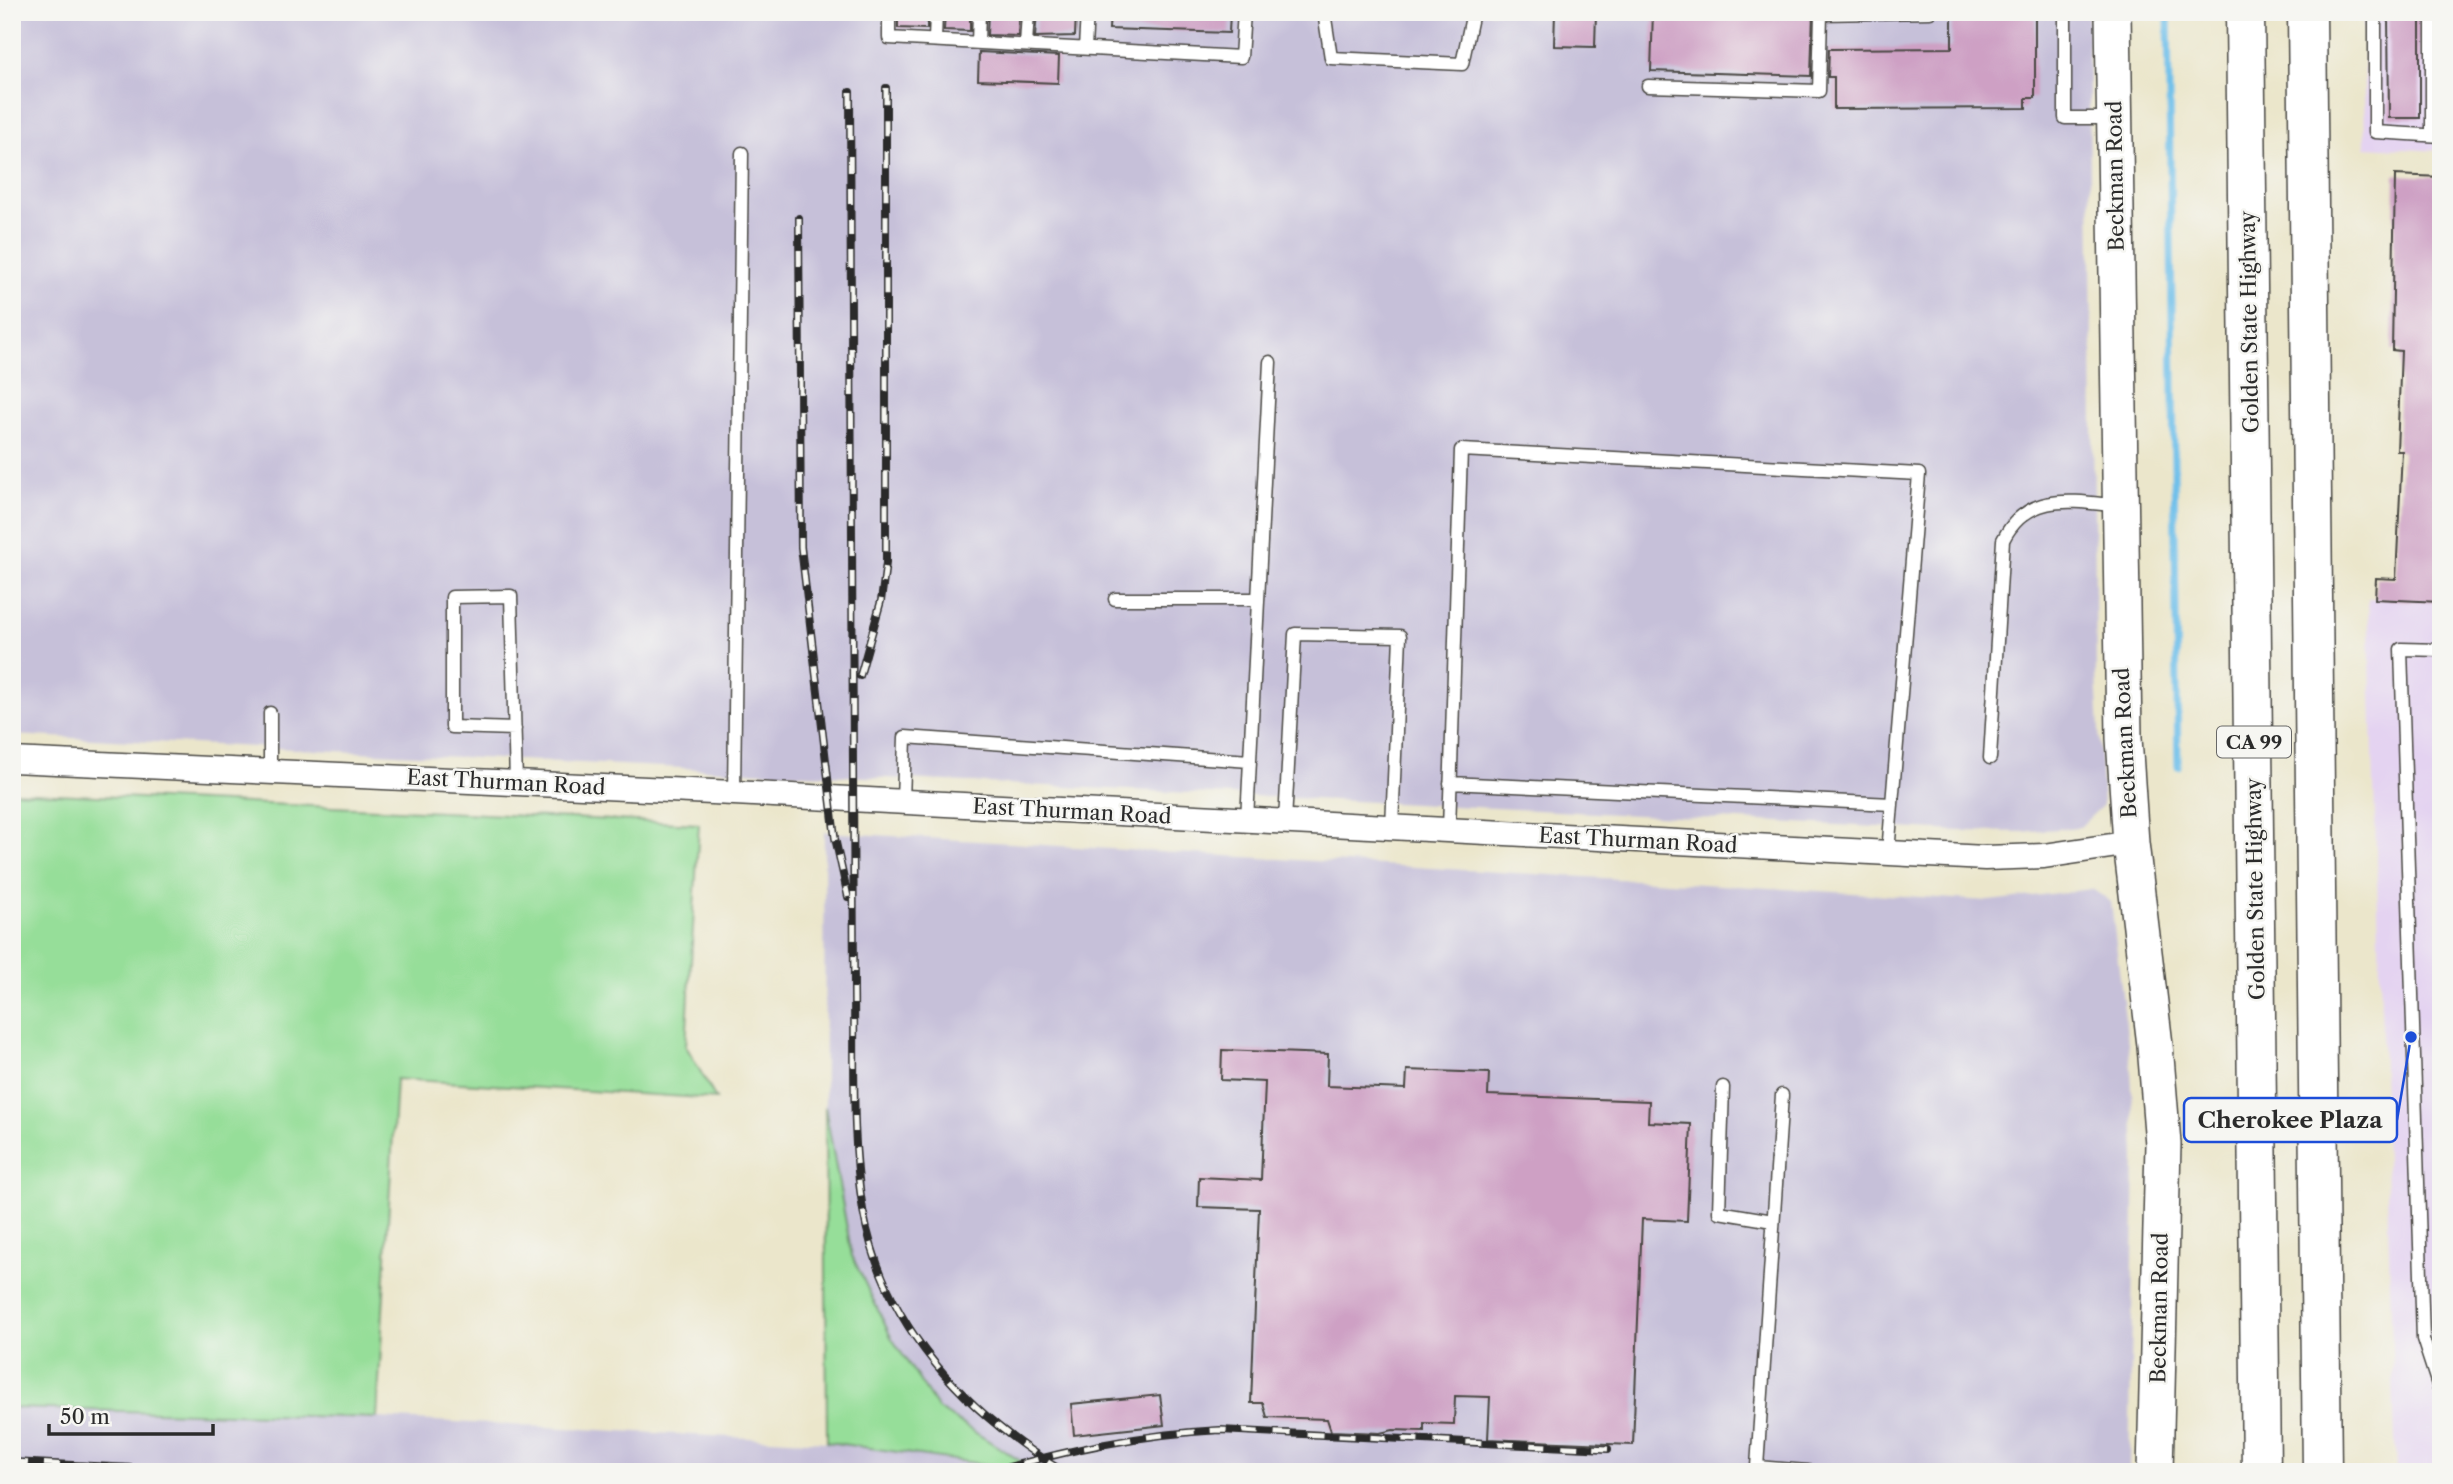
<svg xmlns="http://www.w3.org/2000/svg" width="2453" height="1484" font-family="'Libre Caslon Text',serif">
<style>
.built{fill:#e4d3f1}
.industrial{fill:#c6c0d9}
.green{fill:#96de99;stroke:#608462;stroke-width:2}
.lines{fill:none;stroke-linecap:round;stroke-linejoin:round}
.stream{stroke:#6fc0ea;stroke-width:7}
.building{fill:#cea0c4}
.lane-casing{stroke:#484743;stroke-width:15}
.street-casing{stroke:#484743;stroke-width:27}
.secondary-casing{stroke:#484743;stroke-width:38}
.highway-casing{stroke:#484743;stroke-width:41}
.lane{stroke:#fff;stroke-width:12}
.street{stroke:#fff;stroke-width:24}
.secondary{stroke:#fff;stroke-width:35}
.highway{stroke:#fff;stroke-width:38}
.rail-casing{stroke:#2b2b2b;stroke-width:8}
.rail{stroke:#f6f6f2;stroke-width:5;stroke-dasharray:16;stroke-linecap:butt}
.labels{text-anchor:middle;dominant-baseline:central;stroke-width:5;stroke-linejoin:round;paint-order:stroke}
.shield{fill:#f6f6f2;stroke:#686867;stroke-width:2}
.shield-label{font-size:19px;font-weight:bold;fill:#2b2b2b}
.street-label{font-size:21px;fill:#2b2b2b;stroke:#f6f6f2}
.leader{fill:none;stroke:#1d4ed8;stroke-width:2.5}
.callout-dot{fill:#1d4ed8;stroke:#f6f6f2;stroke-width:2.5}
.callout{fill:#f6f6f2;stroke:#1d4ed8;stroke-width:2.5}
.callout-label{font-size:23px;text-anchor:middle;font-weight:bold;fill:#2b2b2b}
</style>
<rect width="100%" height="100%" fill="#f6f6f2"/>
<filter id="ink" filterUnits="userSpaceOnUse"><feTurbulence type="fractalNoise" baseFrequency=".0143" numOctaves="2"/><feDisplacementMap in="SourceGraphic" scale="14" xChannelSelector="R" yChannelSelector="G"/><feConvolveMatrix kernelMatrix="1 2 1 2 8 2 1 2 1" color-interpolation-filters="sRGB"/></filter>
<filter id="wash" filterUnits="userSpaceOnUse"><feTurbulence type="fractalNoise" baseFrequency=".00686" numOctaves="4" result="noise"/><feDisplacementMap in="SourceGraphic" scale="28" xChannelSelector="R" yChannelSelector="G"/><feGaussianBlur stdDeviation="1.57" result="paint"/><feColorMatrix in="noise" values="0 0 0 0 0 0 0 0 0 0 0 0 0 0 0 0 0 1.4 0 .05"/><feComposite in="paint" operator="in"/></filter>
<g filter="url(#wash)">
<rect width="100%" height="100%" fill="#ebe6cb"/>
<path class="built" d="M 2363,12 L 2441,12 L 2441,151 L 2365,147 Z
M 2368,599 L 2441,602 L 2441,1472 L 2396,1472 Z"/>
<path class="industrial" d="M 12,12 L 2088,12 L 2096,675 L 2103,805 L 2080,827 L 2022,832 L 1959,831 L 12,735 Z
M 824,832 L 1989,901 L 2092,889 L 2111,902 L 2131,1068 L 2135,1156 L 2129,1472 L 1038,1472 L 938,1409 L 891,1337 L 852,1257 L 825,1107 Z
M 12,1408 L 377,1418 L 827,1442 L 1033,1472 L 12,1472 Z"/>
<path class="green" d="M 12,792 L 699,824 L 686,1046 L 716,1099 L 396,1079 L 377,1418 L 12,1408 Z
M 825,1107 L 852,1256 L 891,1337 L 938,1409 L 1038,1472 L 827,1442 Z"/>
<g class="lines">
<path class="stream" d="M 2168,12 L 2178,766"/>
</g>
<g id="blocks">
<path class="building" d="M 898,12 L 927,12 L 927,29 L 898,28 Z
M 945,12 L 970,12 L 970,31 L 944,30 Z
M 988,12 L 1019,12 L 1018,36 L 987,35 Z
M 1037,12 L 1076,12 L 1075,36 L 1035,37 Z
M 1110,12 L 1230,12 L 1229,33 L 1109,29 Z
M 1555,12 L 1596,12 L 1595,47 L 1554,46 Z
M 1653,12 L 1813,12 L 1811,76 L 1651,71 Z
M 1952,12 L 2035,12 L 2035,98 L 2026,98 L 2026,108 L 1834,109 L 1834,77 L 1828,77 L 1829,49 L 1952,48 Z
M 2388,12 L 2420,12 L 2420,118 L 2389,118 Z
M 979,52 L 1059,56 L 1058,83 L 978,80 Z
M 2395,175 L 2441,177 L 2441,602 L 2375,599 L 2376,578 L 2396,579 L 2402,451 L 2397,451 L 2401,351 L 2392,350 Z
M 1222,1050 L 1328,1054 L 1327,1086 L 1406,1089 L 1407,1070 L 1489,1073 L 1488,1095 L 1649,1101 L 1648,1122 L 1691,1124 L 1687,1221 L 1642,1219 L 1633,1445 L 1488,1439 L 1490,1397 L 1455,1396 L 1454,1424 L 1424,1423 L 1424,1431 L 1393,1430 L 1380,1433 L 1331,1431 L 1327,1419 L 1267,1417 L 1263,1403 L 1251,1403 L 1259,1209 L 1198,1207 L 1199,1177 L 1261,1180 L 1265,1082 L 1221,1080 Z
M 1160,1395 L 1164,1425 L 1074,1435 L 1071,1404 Z"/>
</g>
</g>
<g filter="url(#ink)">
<use href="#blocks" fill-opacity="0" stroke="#484743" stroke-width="2"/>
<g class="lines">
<g class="lane-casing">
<path id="lane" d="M 889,12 L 889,38 L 1241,57 L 1244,12
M 1324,12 L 1331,58 L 1462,64 L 1473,12
M 2065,12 L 2065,118 L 2114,118
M 2375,12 L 2375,132 L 2441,136
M 935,40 L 936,12
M 978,43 L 979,12
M 1026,45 L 1028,12
M 1085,48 L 1087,12
M 1648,86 L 1819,91 L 1821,14 L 1930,12
M 2432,135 L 2432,12
M 1115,599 L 1258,599
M 2441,650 L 2401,649 L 2423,1339 L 2441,1394
M 270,713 L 270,772
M 515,729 L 452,727 L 452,597 L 511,596 L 516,783
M 1990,758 L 2003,540 C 2028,491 2072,501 2119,506
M 1450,783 L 1892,804
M 734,793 L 742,153
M 903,802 L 905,737 L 1250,761
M 1247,820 L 1270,362
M 1285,822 L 1295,634 L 1400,636 L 1392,827
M 1449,830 L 1461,450 L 1919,474 L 1888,853
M 1723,1087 L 1719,1212 L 1773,1221
M 1782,1095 L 1757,1467 L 1820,1472"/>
</g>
<g class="street-casing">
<path id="street" d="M 12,760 L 734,793 L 1985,858 L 2044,856 L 2131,843"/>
</g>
<g class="secondary-casing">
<path id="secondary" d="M 2113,12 L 2124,738 L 2131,843 L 2155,1045 L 2163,1144 L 2155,1472"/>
</g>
<g class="highway-casing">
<path id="highway" d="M 2245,12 L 2261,1472
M 2307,12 L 2322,1472"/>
</g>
<use href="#lane" class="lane"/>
<use href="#street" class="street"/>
<use href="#secondary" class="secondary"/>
<use href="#highway" class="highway"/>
<g class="rail-casing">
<path id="rail" d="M 850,92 L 854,991 C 855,1064 851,1138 863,1210 C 883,1326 966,1413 1064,1472
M 799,218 L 801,547 L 835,838 L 848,897
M 860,676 L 881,601 L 886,563 L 886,88
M 12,1462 L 212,1472
M 991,1472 C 1068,1450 1140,1434 1220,1430 L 1608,1449"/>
</g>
<use href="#rail" class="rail"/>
</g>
</g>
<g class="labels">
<rect class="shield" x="2217" y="726.5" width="74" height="31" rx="5"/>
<g class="shield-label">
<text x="2254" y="742">CA 99</text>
</g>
<g class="street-label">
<text transform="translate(2115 176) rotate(-91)">Beckman Road</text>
<text transform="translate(2249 322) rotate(-91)">Golden State Highway</text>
<text transform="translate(2125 743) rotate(-93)">Beckman Road</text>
<text transform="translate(506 782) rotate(3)">East Thurman Road</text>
<text transform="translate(1072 811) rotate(3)">East Thurman Road</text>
<text transform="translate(1638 840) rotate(3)">East Thurman Road</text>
<text transform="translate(2255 889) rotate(-91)">Golden State Highway</text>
<text transform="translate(2159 1308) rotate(-89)">Beckman Road</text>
</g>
</g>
<path class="leader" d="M2411 1037L2397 1120"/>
<circle class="callout-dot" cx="2411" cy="1037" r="7"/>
<rect class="callout" x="2184" y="1098" width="213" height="44" rx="7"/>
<g class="callout-label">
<text x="2290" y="1128">Cherokee Plaza</text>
</g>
<rect width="2453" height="1484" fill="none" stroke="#f6f6f2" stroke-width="42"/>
<path d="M49 1424v10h164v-10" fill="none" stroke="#2b2b2b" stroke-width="3.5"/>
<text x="60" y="1424" font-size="21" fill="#2b2b2b" stroke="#f6f6f2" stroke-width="5" paint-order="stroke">50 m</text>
</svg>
